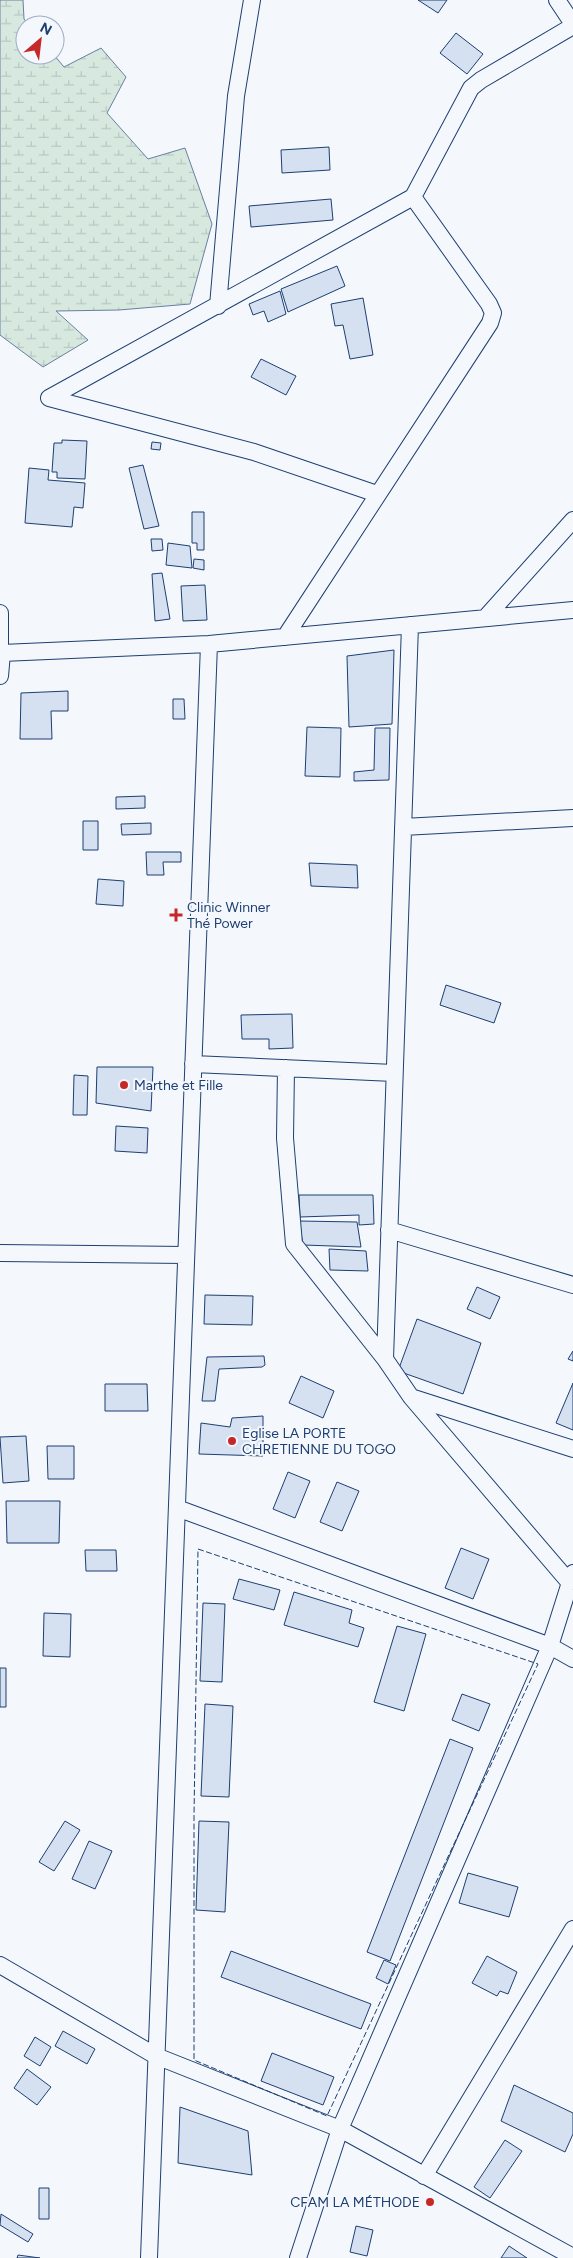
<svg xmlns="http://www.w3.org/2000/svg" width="573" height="2258" font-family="Figtree,sans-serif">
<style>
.wetland{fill:url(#wetland-marsh);stroke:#687fa3}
.building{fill:#d5e0f0;stroke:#1d3f73}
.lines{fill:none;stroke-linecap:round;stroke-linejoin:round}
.street-casing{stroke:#1d3f73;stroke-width:18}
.street{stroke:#f4f7fb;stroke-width:16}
.fence{stroke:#1d3f73;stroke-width:1;stroke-dasharray:6 2.5;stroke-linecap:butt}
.poi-dot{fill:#c62828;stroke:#f4f7fb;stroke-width:2}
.labels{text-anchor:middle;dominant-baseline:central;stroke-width:4;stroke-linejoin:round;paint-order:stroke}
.poi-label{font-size:14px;fill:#1d3f73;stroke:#f4f7fb;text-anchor:start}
</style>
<defs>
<pattern id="wetland-marsh" width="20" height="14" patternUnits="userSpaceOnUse" patternTransform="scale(1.25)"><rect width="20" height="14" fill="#d7e8df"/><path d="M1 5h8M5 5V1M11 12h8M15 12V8" fill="none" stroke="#b8c8c3"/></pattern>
</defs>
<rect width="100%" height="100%" fill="#f4f7fb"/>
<path class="wetland" d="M 0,0 L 23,0 L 24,19 L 29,25 L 25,25 L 25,55 L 54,55 L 64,67 L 101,48 L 126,77 L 107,113 L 148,159 L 185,148 L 212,224 L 190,304 L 119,310 L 56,311 L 88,340 L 43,367 L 0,335 Z"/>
<path class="building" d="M 418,0 L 447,0 L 438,13 Z
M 456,33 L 483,54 L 467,74 L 440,53 Z
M 329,147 L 330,170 L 282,173 L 281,150 Z
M 331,199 L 333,220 L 251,227 L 249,206 Z
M 337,266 L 345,286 L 288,312 L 281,289 Z
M 280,291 L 286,314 L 268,322 L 264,311 L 253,315 L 249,304 Z
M 363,298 L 373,355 L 350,359 L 343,325 L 335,326 L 331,304 Z
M 261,359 L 296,376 L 286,395 L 251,377 Z
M 62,440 L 87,441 L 85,479 L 57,478 L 57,472 L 52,472 L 54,443 L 62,443 Z
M 152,442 L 161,443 L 160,450 L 151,449 Z
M 143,465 L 159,526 L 144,529 L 129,468 Z
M 29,468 L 49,470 L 48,480 L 85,483 L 83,508 L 74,507 L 72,527 L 25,523 Z
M 192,512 L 204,512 L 204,550 L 197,550 L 197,543 L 192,543 Z
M 151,539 L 162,539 L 163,550 L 152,551 Z
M 168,543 L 190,546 L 192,568 L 166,565 Z
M 194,559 L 204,560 L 204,570 L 193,568 Z
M 162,573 L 170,619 L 155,621 L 152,574 Z
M 205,585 L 207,620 L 183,621 L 181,586 Z
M 394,650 L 392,724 L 349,727 L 347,656 Z
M 68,691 L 68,711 L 51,711 L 52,739 L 20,739 L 21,693 Z
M 173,699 L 184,699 L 185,719 L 173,719 Z
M 307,727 L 341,728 L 340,777 L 305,776 Z
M 375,728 L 390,728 L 389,780 L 354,781 L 354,772 L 374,770 Z
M 145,796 L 145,808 L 116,809 L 116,797 Z
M 83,821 L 98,821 L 98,850 L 83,850 Z
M 151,823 L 151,834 L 122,835 L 121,824 Z
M 146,852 L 181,852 L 181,862 L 163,862 L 164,875 L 147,875 Z
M 309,863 L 357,865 L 358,888 L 311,886 Z
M 98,879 L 124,881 L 123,906 L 96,904 Z
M 446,985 L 501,1003 L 494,1023 L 440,1005 Z
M 292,1014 L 293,1048 L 269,1049 L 269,1039 L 242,1039 L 241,1015 Z
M 97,1067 L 153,1067 L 151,1111 L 96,1103 Z
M 74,1075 L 88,1076 L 87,1115 L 73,1115 Z
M 116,1126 L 148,1128 L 147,1153 L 115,1151 Z
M 299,1195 L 373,1195 L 374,1224 L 359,1225 L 359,1215 L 300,1217 Z
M 299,1221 L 357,1222 L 361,1247 L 303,1245 Z
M 329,1249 L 366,1251 L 368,1271 L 330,1270 Z
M 477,1287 L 500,1297 L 490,1319 L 467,1309 Z
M 205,1295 L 253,1296 L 252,1325 L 204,1324 Z
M 417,1319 L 481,1343 L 463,1394 L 398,1371 Z
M 573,1351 L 573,1361 L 568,1359 Z
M 264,1356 L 265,1365 L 262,1367 L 219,1369 L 215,1401 L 202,1401 L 207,1357 Z
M 301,1376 L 334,1391 L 323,1418 L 289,1403 Z
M 573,1383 L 573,1430 L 556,1423 Z
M 105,1384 L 147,1384 L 148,1411 L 105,1411 Z
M 263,1416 L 263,1456 L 199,1454 L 201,1423 L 230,1427 L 232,1418 Z
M 26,1436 L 29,1481 L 3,1483 L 0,1437 Z
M 47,1446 L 74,1446 L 74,1479 L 48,1479 Z
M 288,1472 L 310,1481 L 295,1518 L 273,1509 Z
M 337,1482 L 359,1491 L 342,1531 L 320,1522 Z
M 6,1501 L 60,1501 L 59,1543 L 7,1543 Z
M 461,1548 L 489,1559 L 473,1599 L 445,1588 Z
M 85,1550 L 116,1550 L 117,1571 L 86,1571 Z
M 239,1579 L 280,1590 L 274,1610 L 233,1599 Z
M 294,1592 L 352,1610 L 349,1623 L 364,1628 L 358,1647 L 284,1625 Z
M 203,1603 L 225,1604 L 222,1682 L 200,1681 Z
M 44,1613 L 71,1614 L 70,1657 L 43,1656 Z
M 397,1626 L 426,1634 L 404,1711 L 374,1702 Z
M 0,1668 L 6,1668 L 6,1707 L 0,1707 Z
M 462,1694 L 490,1704 L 479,1731 L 452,1720 Z
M 205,1704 L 233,1706 L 229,1797 L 201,1796 Z
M 450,1739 L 473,1748 L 390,1961 L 367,1952 Z
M 65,1821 L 80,1830 L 54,1871 L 39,1862 Z
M 199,1821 L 229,1822 L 225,1912 L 196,1910 Z
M 89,1841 L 112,1851 L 95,1889 L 72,1879 Z
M 468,1873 L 518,1887 L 509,1917 L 459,1903 Z
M 231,1951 L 371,2004 L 361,2029 L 221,1977 Z
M 487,1956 L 517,1972 L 508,1994 L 500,1991 L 497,1996 L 472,1983 Z
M 384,1960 L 396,1965 L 388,1984 L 376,1978 Z
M 63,2031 L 95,2049 L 87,2064 L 55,2046 Z
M 35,2037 L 51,2047 L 40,2066 L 24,2056 Z
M 272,2053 L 334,2077 L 323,2105 L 261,2081 Z
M 27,2069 L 51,2087 L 37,2105 L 14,2088 Z
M 514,2085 L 573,2113 L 573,2134 L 565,2152 L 501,2121 Z
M 180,2107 L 248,2131 L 252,2175 L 178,2163 Z
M 505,2140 L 522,2151 L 490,2198 L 474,2187 Z
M 39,2188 L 49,2188 L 49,2219 L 39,2219 Z
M 1,2214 L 33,2234 L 28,2242 L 0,2225 Z
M 356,2226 L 373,2230 L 367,2256 L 350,2252 Z
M 509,2246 L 527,2258 L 501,2258 Z
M 18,2255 L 40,2258 L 17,2258 Z"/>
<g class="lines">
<g class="street-casing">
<path id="street" d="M 557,0 L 573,24
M 218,306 L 236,96 L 252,0
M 49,398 L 413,197 L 471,88 L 481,80 L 573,26
M 49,398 L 254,452 L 377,494
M 0,613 L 0,653
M 486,617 L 573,520
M 285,637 L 490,323 L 493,313 L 489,304 L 413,197
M 0,676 L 2,653 L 209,644 L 573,610
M 403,827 L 573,818
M 193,1064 L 394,1073
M 286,1068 L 285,1138 L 294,1244 L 385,1359 L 411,1397 L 569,1582
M 389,1230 L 573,1285
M 0,1253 L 186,1255
M 385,1359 L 410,625
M 411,1397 L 573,1449
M 177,1508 L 550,1646 L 573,1659
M 0,1965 L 156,2056 L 340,2129 L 573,2257
M 424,2176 L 573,1929
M 149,2258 L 209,644
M 298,2258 L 340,2129 L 550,1646 L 573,1573"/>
</g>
<use href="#street" class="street"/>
<path class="fence" d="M 198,1549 L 538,1664 L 327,2116 L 194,2060 L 194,1816 Z"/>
</g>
<g class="poi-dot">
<path d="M173.5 907.5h5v5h5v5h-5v5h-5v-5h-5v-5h5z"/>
<circle cx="124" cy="1085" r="5"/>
<circle cx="232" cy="1441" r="5"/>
<circle cx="430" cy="2202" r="5"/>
</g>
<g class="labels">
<g class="poi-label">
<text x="187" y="907">Clinic Winner<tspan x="187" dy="16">Thé Power</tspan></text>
<text x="134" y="1085">Marthe et Fille</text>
<text x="242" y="1433">Eglise LA PORTE<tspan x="242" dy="16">CHRETIENNE DU TOGO</tspan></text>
<text x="420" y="2202" text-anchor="end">CFAM LA MÉTHODE</text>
</g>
</g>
<g transform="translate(40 40) rotate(28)"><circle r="24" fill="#f4f7fb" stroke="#9eadc5"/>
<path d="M0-4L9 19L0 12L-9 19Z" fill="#c62828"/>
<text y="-8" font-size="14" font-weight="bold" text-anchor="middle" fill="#1d3f73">N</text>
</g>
</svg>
